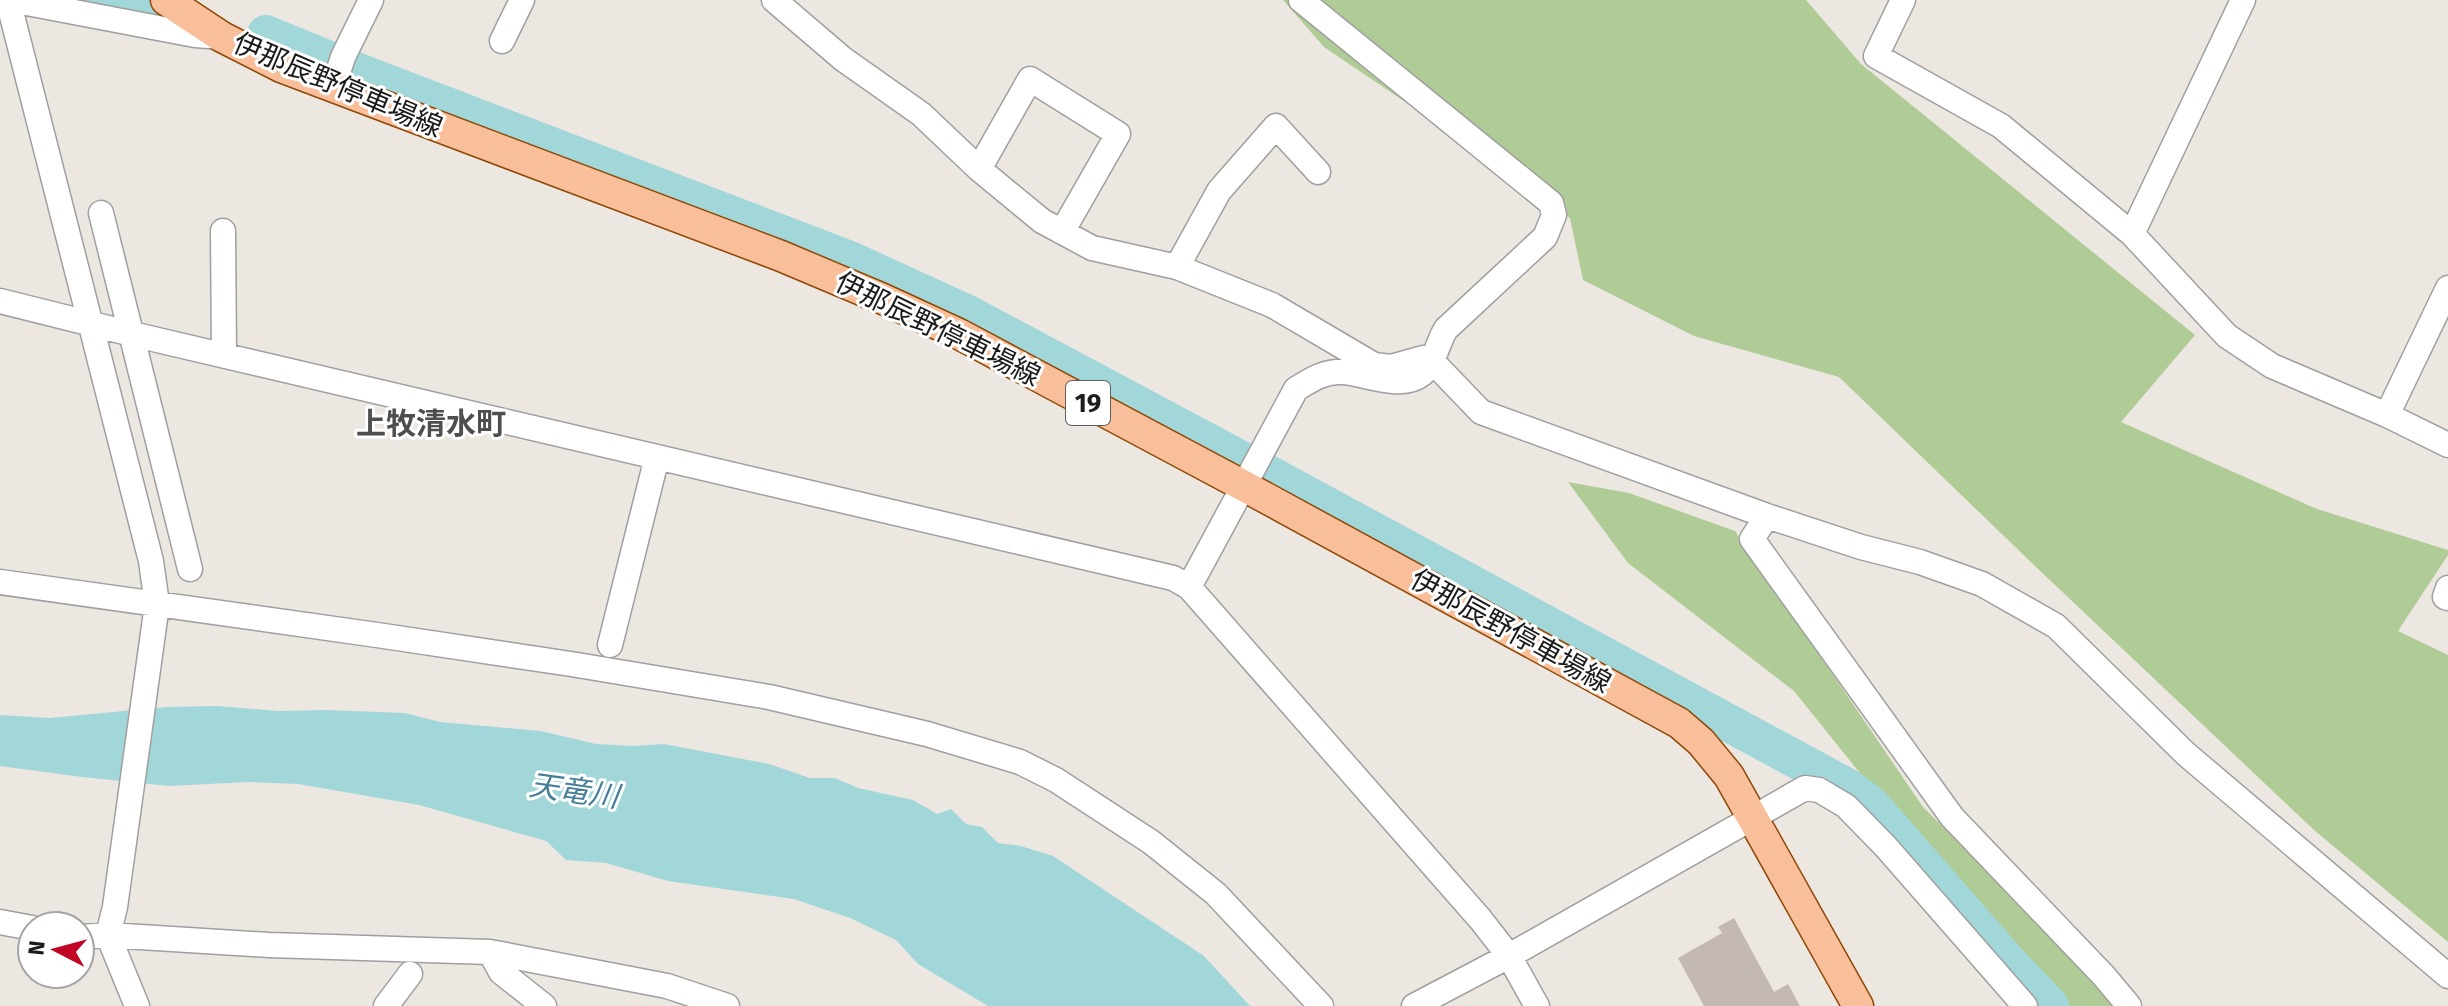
<svg xmlns="http://www.w3.org/2000/svg" width="2448" height="1006" font-family="'Fira Sans','Noto Sans JP',sans-serif">
<style>
.forest{fill:#afcb96}
.water{fill:#a2d7da}
.lines{fill:none;stroke-linecap:round;stroke-linejoin:round}
.river{stroke:#a2d7da;stroke-width:38}
.building{fill:#c4b8b5}
.minor-casing{stroke:#9f9f9f;stroke-width:27}
.major-casing{stroke:#8f4804;stroke-width:33}
.minor{stroke:#fff;stroke-width:24}
.major{stroke:#f9bf9a;stroke-width:30}
.labels{text-anchor:middle;dominant-baseline:central;stroke-width:6;stroke-linejoin:round;paint-order:stroke}
.shield{fill:#fff;stroke:#5f5f5f;stroke-width:2}
.shield-label{font-size:26px;font-weight:bold;fill:#1b1b1b}
.street-label{font-size:28px;fill:#1b1b1b;stroke:#fff}
.neighbourhood-label{font-size:30px;font-weight:bold;fill:#4e4e4e;stroke:#fff}
.water-label{font-size:30px;font-style:italic;fill:#457d99;stroke:#fff}
</style>
<rect width="100%" height="100%" fill="#ede7e1"/>
<path class="forest" d="M 1283,0 L 1806,0 L 1861,64 L 2195,335 L 2121,422 L 2317,509 L 2448,550 L 2448,555 L 2398,631 L 2448,655 L 2448,942 L 2314,830 L 2036,567 L 1839,377 L 1694,336 L 1583,280 L 1570,218 L 1513,175 L 1324,47 Z
M 1568,482 L 1629,493 L 1735,531 L 1923,807 L 2087,969 L 2115,1006 L 2063,1006 L 1954,890 L 1794,691 L 1628,563 Z"/>
<path class="water" d="M 218,706 L 278,711 L 326,710 L 405,713 L 440,722 L 541,731 L 596,744 L 633,746 L 664,744 L 769,764 L 810,778 L 835,778 L 858,788 L 913,800 L 937,814 L 951,809 L 966,824 L 982,827 L 998,843 L 1021,846 L 1053,856 L 1204,956 L 1250,1006 L 988,1006 L 918,964 L 896,940 L 850,918 L 794,899 L 668,881 L 606,863 L 566,860 L 546,841 L 419,805 L 298,784 L 249,782 L 169,786 L 82,777 L 0,766 L 0,715 L 50,718 L 166,707 Z"/>
<g class="lines">
<path class="river" d="M 93,0 L 154,12
M 266,34 L 366,75 L 850,260 L 968,314 L 1249,464
M 1261,470 L 1847,787 L 1870,804 L 2008,962 L 2050,1006"/>
</g>
<path class="building" d="M 1734,918 L 1774,992 L 1788,984 L 1800,1006 L 1704,1006 L 1678,958 L 1722,933 L 1718,927 Z"/>
<g class="lines">
<g class="minor-casing">
<path id="minor" d="M 8,0 L 151,561 L 157,604 L 155,619 L 115,907 L 108,935 L 137,1006
M 11,0 L 195,35 L 222,37
M 774,0 L 843,59 L 921,114 L 979,169 L 1042,221 L 1092,248 L 1177,267 L 1272,305 L 1374,365 L 1391,367 L 1423,358 L 1432,361 L 1481,412 L 1767,516 L 1861,547 L 1920,562 L 1982,584 L 2056,626 L 2186,754 L 2448,976
M 1903,0 L 1876,56 L 2001,126 L 2132,234 L 2227,336 L 2272,366 L 2387,415 L 2448,445
M 502,41 L 522,0
M 333,88 L 343,57 L 371,0
M 979,169 L 1030,79 L 1118,134 L 1062,232
M 101,213 L 190,569
M 223,231 L 224,355
M 2132,234 L 2243,0
M 1177,267 L 1219,191 L 1276,126 L 1318,172
M 0,301 L 132,334 L 1173,578 L 1189,587 L 1481,920 L 1509,956 L 1537,1006
M 2387,415 L 2448,288
M 1767,516 L 1752,539 L 1952,817 L 2104,976 L 2129,1006
M 0,582 L 377,635 L 571,664 L 769,697 L 927,734 L 1020,762 L 1056,780 L 1151,842 L 1216,894 L 1321,1006
M 1189,587 L 1296,389 C 1311,380 1324,371 1342,372 C 1365,373 1401,391 1422,374 C 1435,363 1437,343 1446,329 L 1545,237 L 1554,215 L 1551,203 L 1301,0
M 2448,588 L 2445,597 L 2448,598
M 610,645 L 657,457
M 0,922 L 32,928
M 80,937 L 108,935 L 269,945 L 490,952 L 667,986 L 727,1006
M 490,952 L 501,972 L 544,1006
M 386,1006 L 410,974
M 1414,1006 L 1509,956 L 1805,788 L 1819,790 L 1846,806 L 1886,847 L 2025,1006"/>
</g>
<g class="major-casing">
<path id="major" d="M 166,0 L 222,37 L 281,67 L 781,256 L 883,299 L 959,334 L 1244,486 L 1679,723 L 1701,742 L 1729,776 L 1858,1006"/>
</g>
<use href="#minor" class="minor"/>
<use href="#major" class="major"/>
</g>
<g class="labels">
<rect class="shield" x="1066" y="381" width="44" height="44" rx="6"/>
<g class="shield-label">
<text x="1088" y="403">19</text>
</g>
<g class="street-label">
<text transform="translate(338 85) rotate(23)">伊那辰野停車場線</text>
<text transform="translate(938 329) rotate(26)">伊那辰野停車場線</text>
<text transform="translate(1511 631) rotate(29)">伊那辰野停車場線</text>
</g>
<g class="neighbourhood-label">
<text x="431" y="424">上牧清水町</text>
</g>
<g class="water-label">
<text transform="translate(574 791) rotate(8)">天竜川</text>
</g>
</g>
<g transform="translate(56 950) rotate(276)"><circle r="38" fill="#ffffff" stroke="#a4a4a4" stroke-width="2"/>
<path d="M0-6L14 30L0 20L-14 30Z" fill="#c20526"/>
<text y="-12" font-size="22" font-weight="bold" text-anchor="middle" fill="#1b1b1b">N</text>
</g>
</svg>
